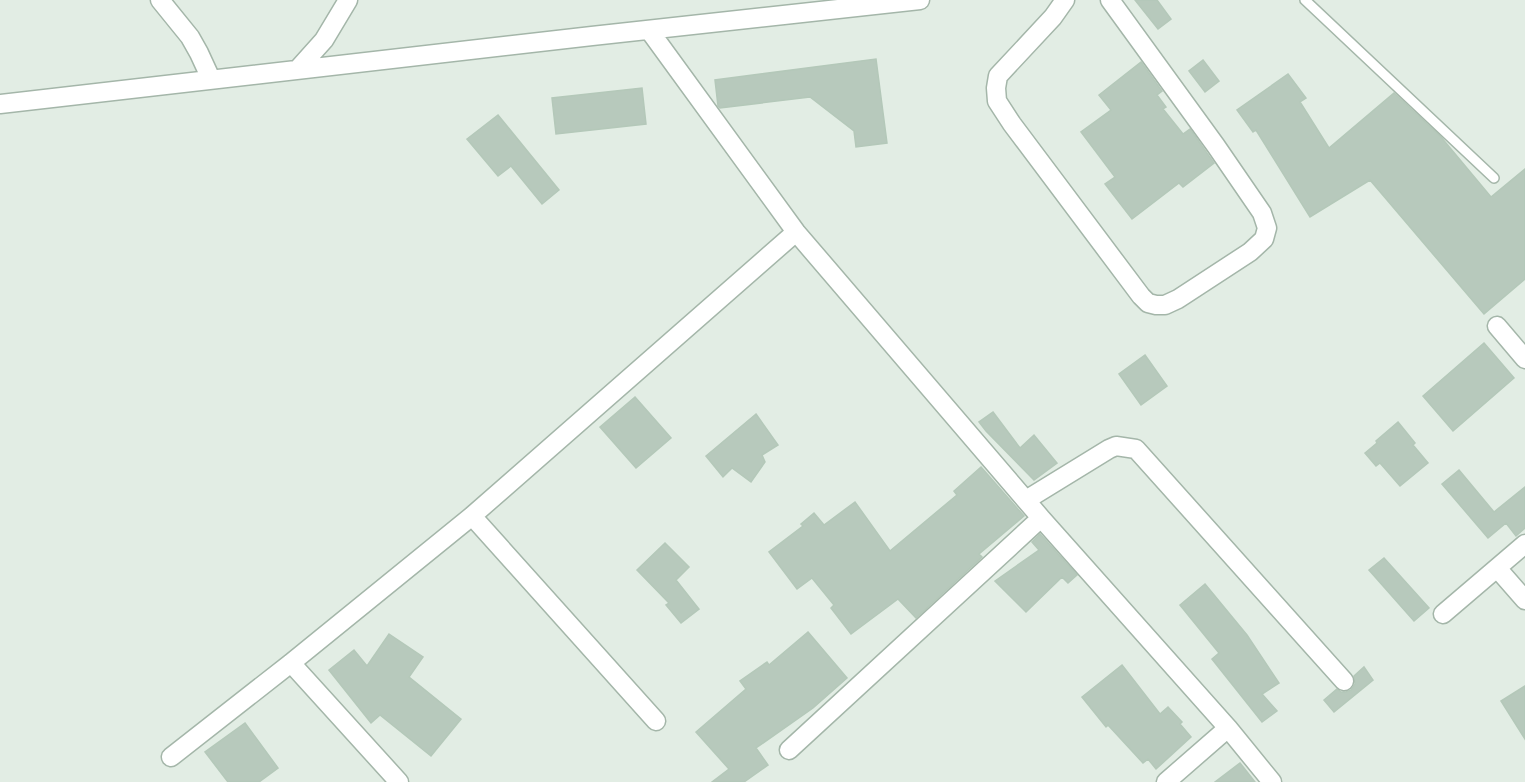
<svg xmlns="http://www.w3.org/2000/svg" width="1525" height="782" font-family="'Open Sans',sans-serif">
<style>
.building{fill:#b7c9bc;stroke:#b4c8b9;stroke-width:1.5}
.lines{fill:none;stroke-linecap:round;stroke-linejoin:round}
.lane-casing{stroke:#a4b6a9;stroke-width:12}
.street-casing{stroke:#a4b6a9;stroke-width:21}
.lane{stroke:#fff;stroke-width:9}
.street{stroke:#fff;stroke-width:18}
</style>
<rect width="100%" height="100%" fill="#e2ede4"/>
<path class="building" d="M 1135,0 L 1157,0 L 1171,19 L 1158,29 Z
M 876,59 L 887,143 L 856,147 L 854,131 L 810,97 L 720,108 L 718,106 L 715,80 Z
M 1203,60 L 1219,81 L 1205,92 L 1189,71 Z
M 1141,62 L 1162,91 L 1157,95 L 1166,107 L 1163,109 L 1183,134 L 1190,129 L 1214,163 L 1183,187 L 1179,183 L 1132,219 L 1105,184 L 1115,177 L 1081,132 L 1111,110 L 1099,95 Z
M 1288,74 L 1306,98 L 1300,102 L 1329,148 L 1394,93 L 1441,137 L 1491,197 L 1525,169 L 1525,279 L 1484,314 L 1370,180 L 1310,217 L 1256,130 L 1253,132 L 1237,110 Z
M 642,88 L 646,124 L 556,134 L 552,98 Z
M 498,115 L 559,190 L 542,204 L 511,166 L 498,176 L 467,139 Z
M 1484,343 L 1514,378 L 1453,431 L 1423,396 Z
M 1145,355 L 1167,386 L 1141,405 L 1119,374 Z
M 635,397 L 671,438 L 636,468 L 600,427 Z
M 993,412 L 1020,448 L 1034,435 L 1057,463 L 1034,480 L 986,431 L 979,422 Z
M 756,414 L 778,445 L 762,455 L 765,462 L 751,482 L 732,468 L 723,477 L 706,456 Z
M 1398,422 L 1415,443 L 1413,445 L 1428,463 L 1400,486 L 1380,463 L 1376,466 L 1365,453 L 1377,443 L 1376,441 Z
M 981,467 L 1024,516 L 979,554 L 982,557 L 916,618 L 898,599 L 851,634 L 831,608 L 834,605 L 812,578 L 797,589 L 769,552 L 803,526 L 801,524 L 814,513 L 824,525 L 855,502 L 890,551 L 957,495 L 954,491 Z
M 1459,470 L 1494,512 L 1525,487 L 1525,528 L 1516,536 L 1506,523 L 1488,538 L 1442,484 Z
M 1040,534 L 1077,575 L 1068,583 L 1062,577 L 1026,612 L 995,581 L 1039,550 L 1032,542 Z
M 665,543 L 689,567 L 676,580 L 699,609 L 681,623 L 666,605 L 669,603 L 637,570 Z
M 1384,558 L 1429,608 L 1414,621 L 1369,570 Z
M 1205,584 L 1247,635 L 1279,683 L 1262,694 L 1277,711 L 1262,722 L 1212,659 L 1219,653 L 1180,605 Z
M 808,632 L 847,678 L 813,708 L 756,748 L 768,765 L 744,782 L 712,782 L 729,769 L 696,732 L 746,689 L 740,681 L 767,662 L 769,665 Z
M 389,634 L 423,657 L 409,677 L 461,719 L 431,756 L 380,715 L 371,723 L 329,670 L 354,650 L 367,666 Z
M 1122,665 L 1160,714 L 1168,707 L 1182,722 L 1180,724 L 1191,737 L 1156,769 L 1148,759 L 1143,763 L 1108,725 L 1106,727 L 1082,697 Z
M 1364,667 L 1373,680 L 1334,712 L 1324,700 L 1337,689 L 1341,692 L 1346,692 L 1351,690 L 1355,684 L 1354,676 Z
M 1525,686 L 1525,739 L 1501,701 Z
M 245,723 L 278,768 L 259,782 L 228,782 L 205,752 Z
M 1240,763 L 1255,782 L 1215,782 Z"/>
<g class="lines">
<g class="lane-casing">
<path id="lane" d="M 1305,0 L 1494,178"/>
</g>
<g class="street-casing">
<path id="street" d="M 160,0 L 190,37 L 199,53 L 211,79
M 1065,0 L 1053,17 L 998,76 L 996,88 L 997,101 L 1012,124 L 1141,296 L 1148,303 L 1156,305 L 1165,305 L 1178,299 L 1250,252 L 1264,239 L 1267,228 L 1262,213 L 1216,146 L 1110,0
M 649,30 L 796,232 L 1041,518 L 1228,728 L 1272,782
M 298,69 L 324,40 L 348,0
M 0,104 L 592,36 L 920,0
M 1497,326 L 1525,359
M 1026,500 L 1109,449 L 1116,446 L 1136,449 L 1344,681
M 472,516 L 656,721
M 1497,568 L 1525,600
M 1443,614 L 1525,544
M 291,663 L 399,782
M 789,750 L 1041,518
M 171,757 L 291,663 L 472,516 L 796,232
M 1166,782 L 1228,728"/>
</g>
<use href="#lane" class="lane"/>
<use href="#street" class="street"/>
</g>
</svg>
